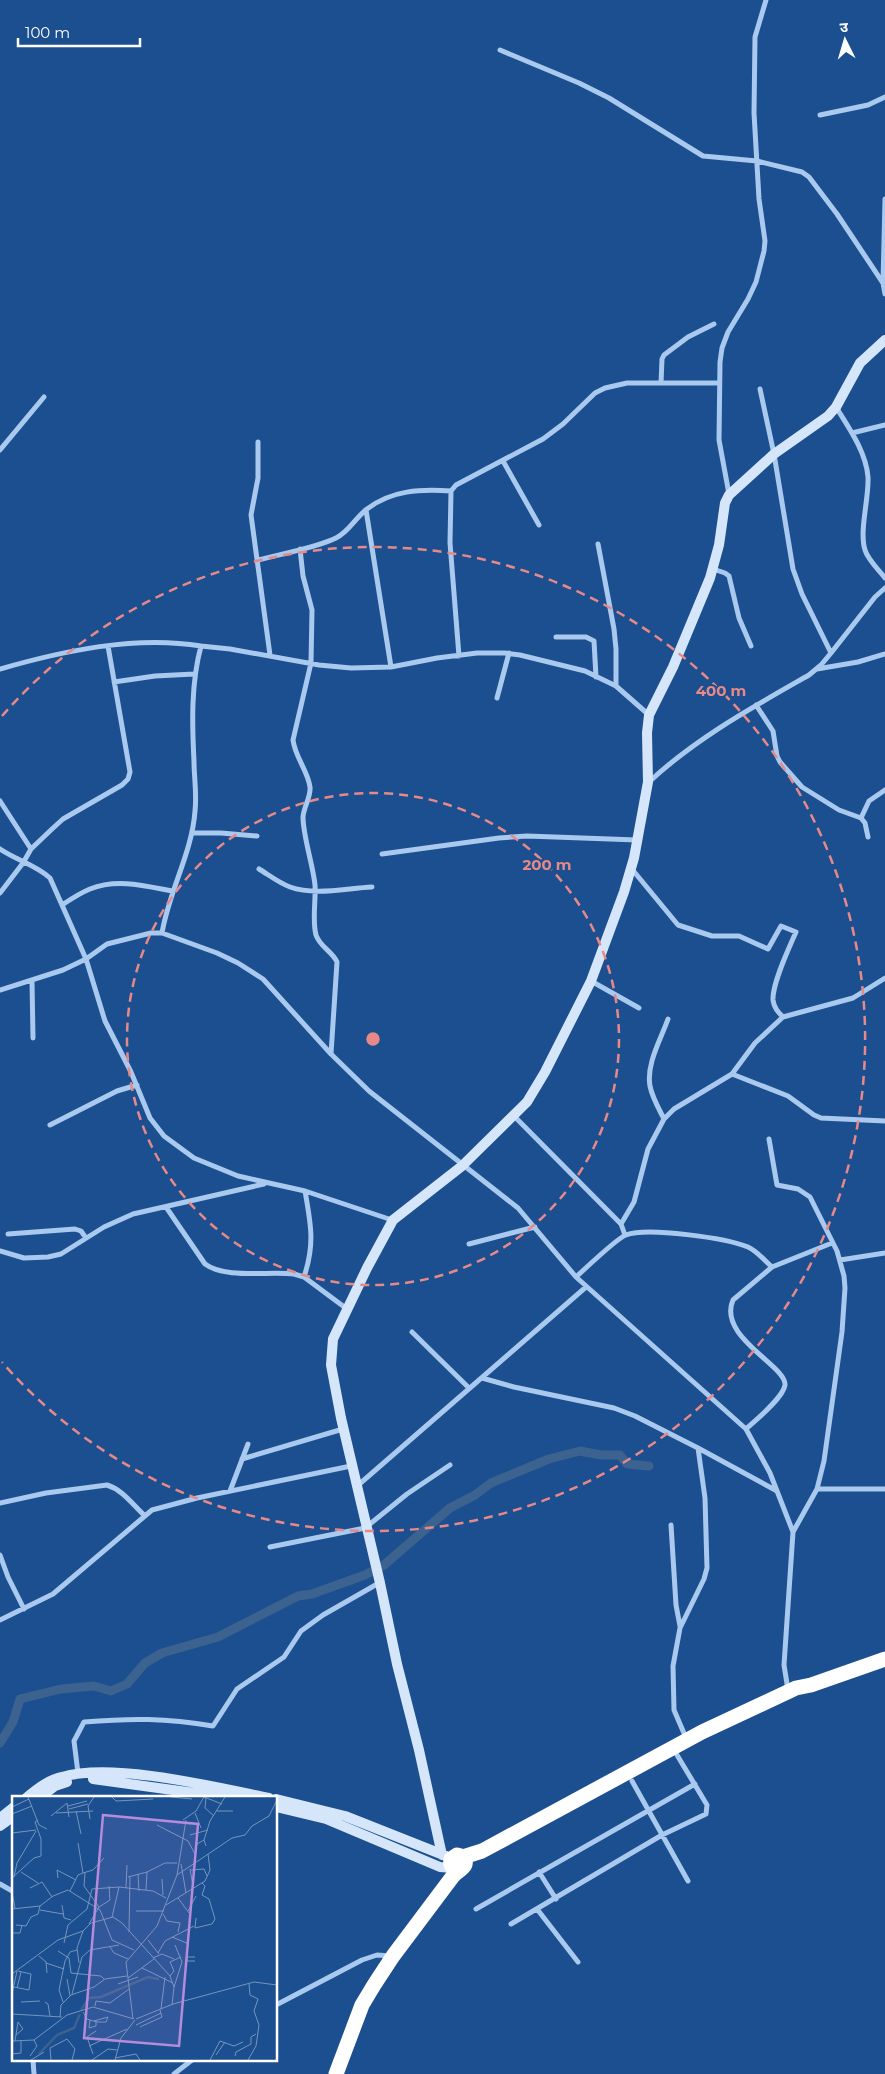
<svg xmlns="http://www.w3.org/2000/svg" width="885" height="2074" font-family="Montserrat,'Noto Sans Devanagari',sans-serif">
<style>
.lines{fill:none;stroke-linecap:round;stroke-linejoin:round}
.canal{stroke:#3c6290;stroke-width:9}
.street{stroke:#a9c9ee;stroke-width:5}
.secondary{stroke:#d6e6fa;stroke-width:10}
.highway{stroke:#fff;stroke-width:15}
.ring{fill:none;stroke:#e88989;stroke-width:2.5;stroke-dasharray:9 6}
.inset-river{fill:none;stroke:#3c6290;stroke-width:2.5}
.inset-road{fill:none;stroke:#7695bc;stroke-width:1}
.view{fill:#b68bdc;fill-opacity:0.15;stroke:#b68bdc;stroke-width:2.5}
.inset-edge{fill:none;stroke:#fff;stroke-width:2.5}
.centre{fill:#e88989;stroke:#1b4f8f;stroke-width:2.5}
.ring-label{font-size:15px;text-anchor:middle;font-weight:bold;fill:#e88989;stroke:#1b4f8f;stroke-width:4;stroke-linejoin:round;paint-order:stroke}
</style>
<rect width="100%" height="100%" fill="#1b4f8f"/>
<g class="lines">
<path class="canal" d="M 0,1743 L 13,1722 L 20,1699 L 61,1689 L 94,1686 L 111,1691 L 127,1684 L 145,1663 L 162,1653 L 218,1637 L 298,1596 L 312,1594 L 365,1575 L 384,1565 L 450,1508 L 475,1495 L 491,1483 L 549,1459 L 580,1451 L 601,1455 L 620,1455 L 627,1464 L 649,1466"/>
<path class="street" d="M 500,50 L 579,83 L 609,98 L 703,156 L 757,161 L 802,172 L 809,177 L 837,214 L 883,283
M 820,115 L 868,105 L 885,97
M 885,199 L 883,283 L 885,294
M 661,383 L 662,359 L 664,355 L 688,337 L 714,324
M 760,389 L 774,454 L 793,569 L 802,594 L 831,653
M 836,407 C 849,428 866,452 868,477 C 869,499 859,531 865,550 C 868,560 879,570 885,578
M 852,433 L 885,425
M 258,442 L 258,478 L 251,515 L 270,655
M 0,450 L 44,397
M 503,461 L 539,525
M 729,494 L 719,440 L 720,362 L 722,348 L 728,332 L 748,299 L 756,282 L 764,251 L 765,241 L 759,199 L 754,113 L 755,37 L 766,0
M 366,510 L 391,667
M 598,544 L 614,629 L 616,649 L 616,686
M 300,549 L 303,576 L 312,610 L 311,663 L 293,740 C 295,757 308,771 310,787 C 311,797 304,806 303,817 C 303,836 313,865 315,885 C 316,901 312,920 316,935 C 320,947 332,951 337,962 L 331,1054
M 258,560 C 280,554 316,548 336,538 C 349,532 355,518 367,509 C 392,490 420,489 451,491
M 713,569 L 725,573 L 729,576 L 739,618 L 751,646
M 556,637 L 586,637 L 594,641 L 596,677
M 459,656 L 450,543 L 451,491 L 456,485 L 543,439 L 563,424 L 595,393 L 605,388 L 627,383 L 719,383
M 0,669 C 63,651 135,635 201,646
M 817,669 L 858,662 L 885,654
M 114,682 L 155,676 L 194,674
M 497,698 L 509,653
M 756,705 L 773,731 L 777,756 L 780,762 L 802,787 L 839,810 L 861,818 L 865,823 L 868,837
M 649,782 C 696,738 753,707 809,675 L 821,665 L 831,653 L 875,597 L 885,588
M 0,801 L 31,849
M 861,818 L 869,801 L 885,790
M 192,833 L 221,833 L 257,836
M 0,849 C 16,860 36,865 50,878 L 86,959 L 105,1021 L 131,1072 L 150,1118 L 164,1136 L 194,1158 L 238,1176 L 305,1191 L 392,1220
M 382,854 L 499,838 L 527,836 L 637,840
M 631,868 L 678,925 L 712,936 L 739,936 L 768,949 L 781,926 L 796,932 C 789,948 772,984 773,1000 C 774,1008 778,1012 783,1017
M 259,869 C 269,875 279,883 290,887 C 315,896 347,888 372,887
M 0,893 L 23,863 L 31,849 L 52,829 L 63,819 L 122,785 L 128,779 L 130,772 L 108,646
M 62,905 C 71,899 80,893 90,889 C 117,878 146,886 172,891
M 162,933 C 169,891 192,853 195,811 C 197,794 194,777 194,761 C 192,723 191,683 201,646 L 230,649 L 319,665 L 351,668 L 391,667 L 437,658 L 477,653 L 505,653 L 520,655 L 585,671 L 616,686 L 649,715
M 32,981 L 33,1038
M 591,981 L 639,1008
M 0,990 L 63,970 L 86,959 L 107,944 L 151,933 L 162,933 L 217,953 L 238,963 L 263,979 L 331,1054 L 369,1091 L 518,1208 L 576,1277 L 746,1429 L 770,1473 L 793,1532 L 784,1665 L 788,1690
M 732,1074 L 788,1096 L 814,1115 L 821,1118 L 885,1121
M 514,1116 L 621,1224 L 625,1235
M 664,1119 C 659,1109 652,1097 650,1086 C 646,1064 661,1039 668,1019
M 50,1125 L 117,1091 L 137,1085
M 769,1139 L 777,1185 L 798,1189 L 810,1197 L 837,1251 L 844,1276 L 845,1288 L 842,1332 L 824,1461 L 817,1489 L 793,1532
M 166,1207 L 205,1264 C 225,1279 269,1271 294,1274 L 304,1277 L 347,1309
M 621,1224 L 634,1202 L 648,1149 L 664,1119 L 674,1109 L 732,1074 L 755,1043 L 783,1017 L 853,998 L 885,978
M 8,1234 L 75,1229 L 81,1231 L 86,1238
M 469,1244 L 535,1227
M 0,1251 L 24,1258 L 48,1257 L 61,1254 L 104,1227 L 133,1214 L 264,1184
M 840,1260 L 885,1253
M 304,1277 C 315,1244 311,1225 305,1191
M 576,1277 C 585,1269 617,1238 626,1235 C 648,1227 726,1238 748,1247 C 757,1251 765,1261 772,1267
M 412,1332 L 469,1388
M 482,1378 L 514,1387 L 614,1408 L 635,1416 L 698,1448 L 777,1491
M 746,1429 C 756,1420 783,1398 785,1385 C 787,1366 717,1337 733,1300 L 772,1267 L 832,1243
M 242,1459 L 343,1429
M 356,1487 L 586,1287
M 817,1489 L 885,1489
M 230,1491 L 248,1444
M 0,1503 L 46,1493 L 107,1485 C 123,1490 132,1504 144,1515
M 671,1525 L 676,1605 L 680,1626
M 270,1547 L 365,1528 L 407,1494 L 450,1465
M 0,1555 L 8,1577 L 24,1609
M 0,1620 L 53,1594 L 152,1510 L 197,1498 L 351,1466
M 686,1738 L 674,1710 L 673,1666 L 680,1628 L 704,1579 L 707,1568 L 705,1498 L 698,1448
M 78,1773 L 74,1741 L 84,1722 C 131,1718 166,1718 213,1726 L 237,1689 L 284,1657 L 301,1631 L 323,1615 L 379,1583
M 632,1781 L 688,1881
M 539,1872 L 556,1899
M 0,1884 L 14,1892
M 476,1909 L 695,1784
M 537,1909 L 578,1962
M 511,1924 L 662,1835 L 706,1814 L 707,1805 L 677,1755
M 276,2005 L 362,1960 L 377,1955 L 391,1956
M 33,2060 L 34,2074
M 174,2074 L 192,2060"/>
<path class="secondary" d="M 93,1779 L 231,1798
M 26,1798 C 37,1789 48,1780 62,1777 C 113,1762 215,1787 269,1798
M 39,1798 L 55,1786 L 67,1782
M 276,1799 L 345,1816 L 446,1856
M 276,1807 L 326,1819 L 440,1867 L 453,1868
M 0,1818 L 14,1807
M 0,1826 L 14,1816
M 442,1855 L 419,1750 L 397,1664 L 380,1583 L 341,1418 L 331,1365 L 333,1339 L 367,1268 L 393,1220 L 462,1166 L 527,1102 L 545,1072 L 591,981 L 624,892 L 634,858 L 648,782 L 647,733 L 649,715 L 673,667 L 710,578 L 719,545 L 725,503 L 729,495 L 774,454 L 828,416 L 836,407 L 860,363 L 885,340"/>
<path class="highway" d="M 463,1857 L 482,1851 L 702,1732 L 796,1688 L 811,1685 L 885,1659
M 336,2074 L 362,2005 L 374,1985 L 393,1956 L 453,1876 C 459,1869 469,1868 464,1857 L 457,1855 L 451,1859 C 450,1865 452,1869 458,1870"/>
</g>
<g class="ring">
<circle cx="373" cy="1039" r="246"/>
<path d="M2 716A492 492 0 1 1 2 1362"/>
</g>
<g transform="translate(12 1796)">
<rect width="265" height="265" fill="#1b4f8f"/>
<path class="inset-river" d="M 69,214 L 77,202 L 89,201 L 136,181 L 147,183M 27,258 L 45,239 L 62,232 L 68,218"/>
<path class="inset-road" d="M 16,1 L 27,29 L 35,33M 100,1 L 104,5 L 141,3M 159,1 L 180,3M 192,1 L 210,8M 194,1 L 193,12 L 202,20M 56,10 L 75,5M 0,11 L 17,3M 57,13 L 76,8M 64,15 L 69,38M 205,15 L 221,15M 44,17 L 81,15M 183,17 L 189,32M 0,18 L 20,10M 39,20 L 55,7 L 57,21M 78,23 L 76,10 L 82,1M 171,24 L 184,15 L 192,1M 145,29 L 176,45 L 183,58M 0,37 L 24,34M 178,39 L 196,34M 192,44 L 198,25 L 213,1M 66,47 L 71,77 L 81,74 L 92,62M 183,58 L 185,48 L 192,44 L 194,50M 169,68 L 174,97M 178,73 L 181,90M 179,74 L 192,73 L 195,80M 9,76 L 26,87M 73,77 L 72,90 L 87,111M 126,78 L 127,95M 165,79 L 174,24M 2,81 L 5,67 L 24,35M 116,81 L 135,76M 0,82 L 22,62 L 29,60 L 29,43 L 23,26 L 26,24M 46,82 L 45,74 L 64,84M 150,83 L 151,99M 18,92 L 30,86 L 40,101M 114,92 L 115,69M 134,94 L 135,76 L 153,67 L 165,67M 58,95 L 66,79 L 71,77M 0,96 L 3,112M 166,102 L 177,117M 50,109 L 52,122 L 59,124M 154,109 L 193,85 L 198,74 L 196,58M 0,113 L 28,110 L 41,100 L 56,94 L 88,114 L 100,144 L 122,154M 28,114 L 51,118M 124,115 L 152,115M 176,115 L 184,100M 151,118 L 155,125 L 168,127 L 166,136M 100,121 L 107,91 L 141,95 L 154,102M 184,122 L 183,132 L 200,128 L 203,123 L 197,103 L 190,99 L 193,90 L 190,87M 77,128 L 87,111 L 98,104 L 97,90M 4,129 L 14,130 L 19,121 L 26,118 L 28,110M 117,136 L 118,81M 0,137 L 8,137 L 10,129M 160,141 L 177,148M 136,144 L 147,158M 52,147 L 56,129 L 75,113 L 80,93 L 107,91M 98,151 L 102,157 L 116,163M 46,155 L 57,162 L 59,177 L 89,180 L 92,183M 146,157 L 153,145 L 182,130M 27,160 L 34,166 L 35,177M 183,161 L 175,161 L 175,165 L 183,165M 141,162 L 150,158 L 162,163M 34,167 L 52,173M 67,167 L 65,152 L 71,135 L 79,127 L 101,121 L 110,127 L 158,180 L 162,191 L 160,209M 130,172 L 161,187M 0,178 L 46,144 L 71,135M 158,180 L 162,175 L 158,166 L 169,161M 116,182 L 142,163M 55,183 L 58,200M 106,188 L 126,181M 2,191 L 17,194 L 19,178 L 6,175M 162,191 L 170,166 L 163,149M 5,192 L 9,176M 0,198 L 5,175M 60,198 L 70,161 L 78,154 L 107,149M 9,206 L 28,205M 33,206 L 36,208 L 38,220M 51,206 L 47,194 L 53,165 L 58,156 L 65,154M 83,210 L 84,205 L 98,207 L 117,193M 149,213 L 153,181M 71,216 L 75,223 L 78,224 L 85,226 L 94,226 L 96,221 L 82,225M 0,218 L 50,221M 48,221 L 49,209 L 59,199 L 82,191 L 93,183 L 115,180M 121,223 L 114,166 L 145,130 L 165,79 L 220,42 L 233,39 L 240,30 L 257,20 L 265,4M 124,223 L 161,208 L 242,186 L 265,189M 78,224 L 77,232 L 84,230 L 84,225M 124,229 L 149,217M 128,231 L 150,221 L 148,214M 4,239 L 11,233 L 6,226M 0,245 L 22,244 L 55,219 L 81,211 L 122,223M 3,245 L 6,226M 77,250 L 115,233M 0,258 L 9,257 L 9,245M 81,258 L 75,241 L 84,235M 204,259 L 213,246M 18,260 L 25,250 L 22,244M 223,260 L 224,256 L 239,248 L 239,241 L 244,238M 103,262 L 124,258 L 128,264M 19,264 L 32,256M 39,264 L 38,252 L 55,243 L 63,253 L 60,264M 80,264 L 96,253 L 105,254M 103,264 L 109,242 L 123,224M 198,264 L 208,245 L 222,250 L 231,246M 236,264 L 244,250 L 247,229 L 242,215 L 246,203 L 238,199 L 237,188"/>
<path class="view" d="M 91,19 L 186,28 L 167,250 L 72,242 Z"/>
<rect width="265" height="265" class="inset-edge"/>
</g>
<circle cx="373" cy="1039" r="8" class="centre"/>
<g class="ring-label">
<text x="721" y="696">400 m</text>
<text x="547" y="870">200 m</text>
</g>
<g transform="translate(845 40) rotate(355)" stroke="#1b4f8f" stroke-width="4" paint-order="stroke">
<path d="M0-4L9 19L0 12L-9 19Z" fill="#ffffff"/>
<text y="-8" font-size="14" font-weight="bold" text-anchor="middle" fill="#ffffff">उ</text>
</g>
<path d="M18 38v8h122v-8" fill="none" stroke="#ffffff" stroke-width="2.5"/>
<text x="25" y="38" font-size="15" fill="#ffffff" stroke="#1b4f8f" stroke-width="4" paint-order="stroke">100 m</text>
</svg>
